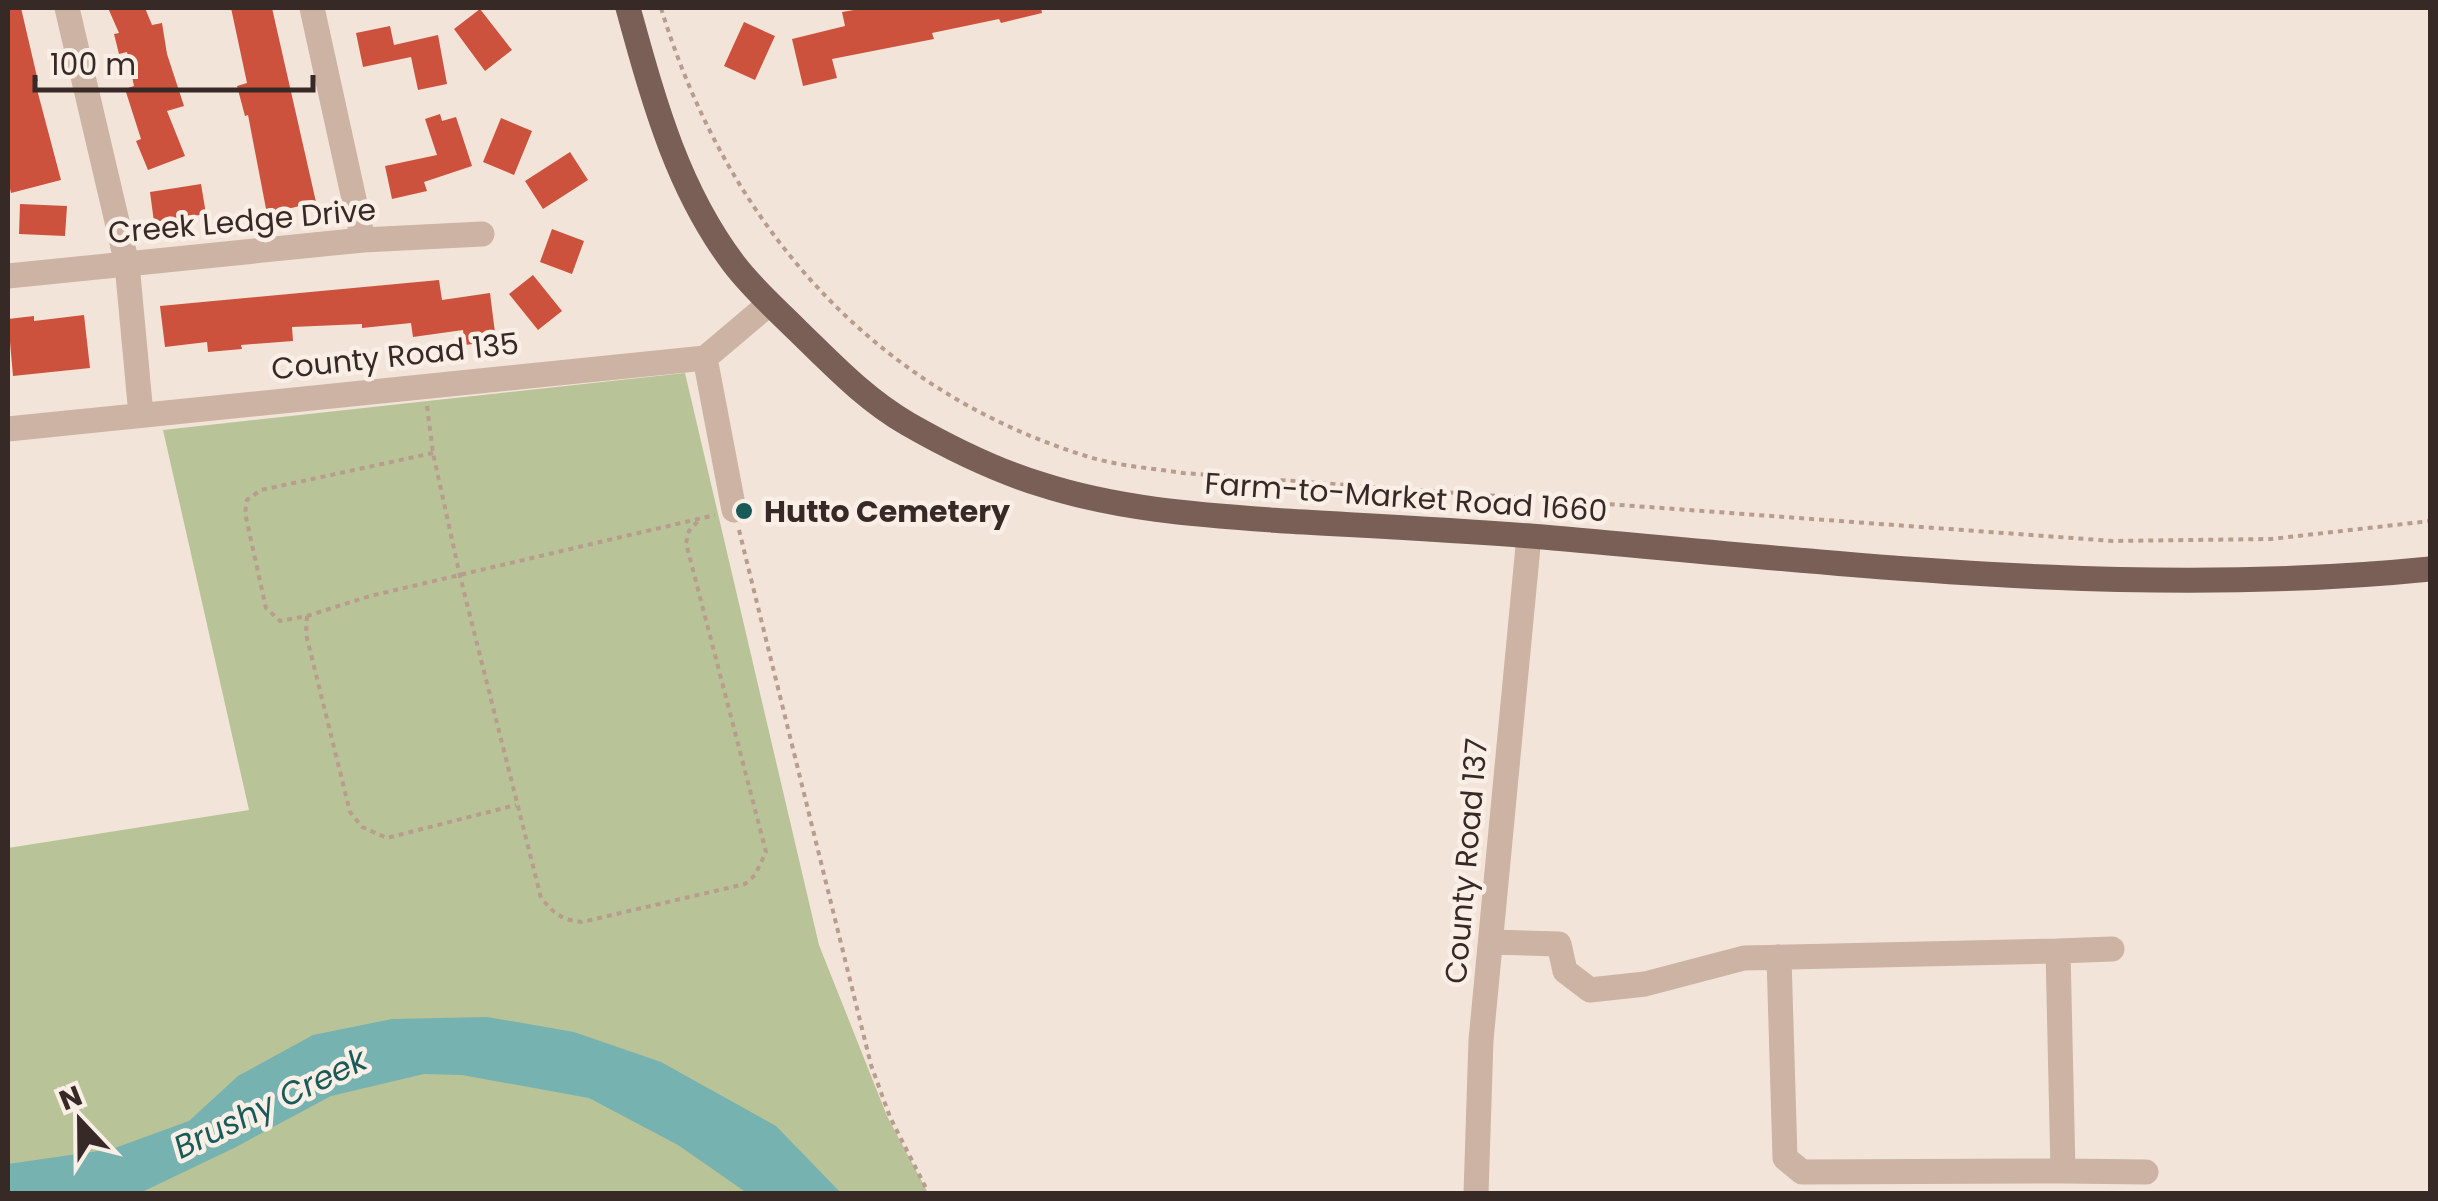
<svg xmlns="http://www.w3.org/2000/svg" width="2438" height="1201" font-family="Poppins,sans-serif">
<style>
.green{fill:#b9c398}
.water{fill:#76b2af}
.building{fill:#cd523d}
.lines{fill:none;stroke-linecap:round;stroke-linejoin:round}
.path{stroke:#b89c8e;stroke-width:4;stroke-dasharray:5 5;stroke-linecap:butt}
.minor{stroke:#ccb3a4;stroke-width:25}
.major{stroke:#7a5f56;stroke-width:25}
.poi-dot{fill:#195b59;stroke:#faefe6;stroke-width:4}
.labels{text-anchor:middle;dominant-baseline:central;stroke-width:9;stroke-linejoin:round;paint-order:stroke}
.street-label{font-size:30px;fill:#372a26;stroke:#faefe6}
.poi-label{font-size:30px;font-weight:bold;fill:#372a26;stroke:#faefe6;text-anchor:start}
.water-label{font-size:32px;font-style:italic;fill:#195b59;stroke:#faefe6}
</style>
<rect width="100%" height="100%" fill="#f3e4d9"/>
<path class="green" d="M 685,373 L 819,945 L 887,1116 L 928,1193 L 8,1194 L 8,848 L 249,810 L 163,430 Z"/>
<path class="water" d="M 487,1017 L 574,1032 L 661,1062 L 776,1126 L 841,1193 L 747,1193 L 678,1145 L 589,1098 L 462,1075 L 424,1074 L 331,1096 L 236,1147 L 140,1193 L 8,1193 L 8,1164 L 112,1149 L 189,1121 L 238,1076 L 313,1035 L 392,1019 Z"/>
<path class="building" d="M 8,8 L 21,8 L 38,81 L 35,82 L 61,180 L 11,193 L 8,180 Z
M 108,8 L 145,8 L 152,25 L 162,23 L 167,54 L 184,106 L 167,111 L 185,156 L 148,170 L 136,141 L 141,139 L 125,89 L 134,86 L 127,52 L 119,54 L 114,34 L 119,33 Z
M 231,8 L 272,8 L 316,202 L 267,214 L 248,115 L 245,116 L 237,86 L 247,83 Z
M 866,8 L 1041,8 L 1042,13 L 1001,23 L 999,19 L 932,33 L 934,39 L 832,59 L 837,78 L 803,86 L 792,39 L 845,26 L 842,12 Z
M 480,9 L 512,50 L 485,71 L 454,29 Z
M 744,22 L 775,36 L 755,80 L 724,66 Z
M 390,26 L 394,45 L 438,35 L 447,84 L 418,90 L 411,57 L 363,67 L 356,33 Z
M 440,114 L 442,121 L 456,117 L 472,166 L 424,182 L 427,191 L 392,199 L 385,166 L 437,155 L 425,119 Z
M 501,118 L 532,131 L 514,175 L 483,162 Z
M 570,152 L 588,180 L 543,209 L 525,181 Z
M 201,184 L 206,214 L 154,222 L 150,192 Z
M 20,204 L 67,206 L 65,236 L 19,234 Z
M 552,229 L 584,241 L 572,274 L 540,262 Z
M 533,275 L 562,311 L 538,330 L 509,294 Z
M 439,280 L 442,300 L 490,293 L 496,341 L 465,345 L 463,330 L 413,337 L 411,323 L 362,328 L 362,324 L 292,327 L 293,341 L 241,345 L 242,349 L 208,352 L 207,342 L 165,347 L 160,306 Z
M 84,315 L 90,368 L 13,376 L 8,319 L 34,316 L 34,321 Z"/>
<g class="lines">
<path class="path" d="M 661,8 C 726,221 870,389 1086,456 C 1117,466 1151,468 1183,473 L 2113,541 L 2271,539 L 2430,521
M 427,406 L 433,453 L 460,576 L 541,898 C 554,913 561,920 582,922 L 745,884 L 755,875 L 766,852 L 686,543 L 689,531 L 700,519
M 433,453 L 261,490 L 247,500 L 245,513 L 266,608 L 280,621 L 307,616 L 370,596 L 715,515
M 739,530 L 871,1065 L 890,1117 L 929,1194
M 307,616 L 306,634 L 350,812 L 362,827 L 387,838 L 516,805"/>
<path class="minor" d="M 67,8 L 127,264 L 141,415
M 312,8 L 363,240
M 8,276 L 363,240 L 482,234
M 705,358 L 734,510
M 8,429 L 705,358 L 769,304
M 1491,942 L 1559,944 L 1565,971 L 1590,990 L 1645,984 L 1744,958 L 2058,951 L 2063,1171 L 1802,1172 L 1785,1158 L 1779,957
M 2058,951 L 2112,949
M 2063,1171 L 2146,1172
M 1476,1194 L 1481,1040 L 1529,536"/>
<path class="major" d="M 628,8 C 653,98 676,187 734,264 C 753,289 776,309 798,331 C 833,365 865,399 908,424 C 950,448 994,470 1040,484 C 1120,510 1202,515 1285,521 C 1371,526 1457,530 1543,537 C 1840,563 2132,599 2430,569"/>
</g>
<circle class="poi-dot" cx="744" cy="511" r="10"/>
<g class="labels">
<g class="street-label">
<text transform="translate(242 221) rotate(-5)">Creek Ledge Drive</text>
<text transform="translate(395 356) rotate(-6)">County Road 135</text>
<text transform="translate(1406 497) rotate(4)">Farm-to-Market Road 1660</text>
<text transform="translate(1466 861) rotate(-85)">County Road 137</text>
</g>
<g class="poi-label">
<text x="764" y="511">Hutto Cemetery</text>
</g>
<g class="water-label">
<text transform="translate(270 1103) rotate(-26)">Brushy Creek</text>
</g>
</g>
<rect width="2438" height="1201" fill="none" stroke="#372a26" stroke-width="20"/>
<g transform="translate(80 1121) rotate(338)" stroke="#faefe6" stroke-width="8" paint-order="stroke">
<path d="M0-8L18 38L0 25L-18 38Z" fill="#372a26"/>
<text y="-15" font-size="28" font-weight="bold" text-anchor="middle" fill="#372a26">N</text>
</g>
<path d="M35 75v15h278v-15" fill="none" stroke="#372a26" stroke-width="5"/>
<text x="50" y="75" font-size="30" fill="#372a26" stroke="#faefe6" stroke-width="8" paint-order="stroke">100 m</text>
</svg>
